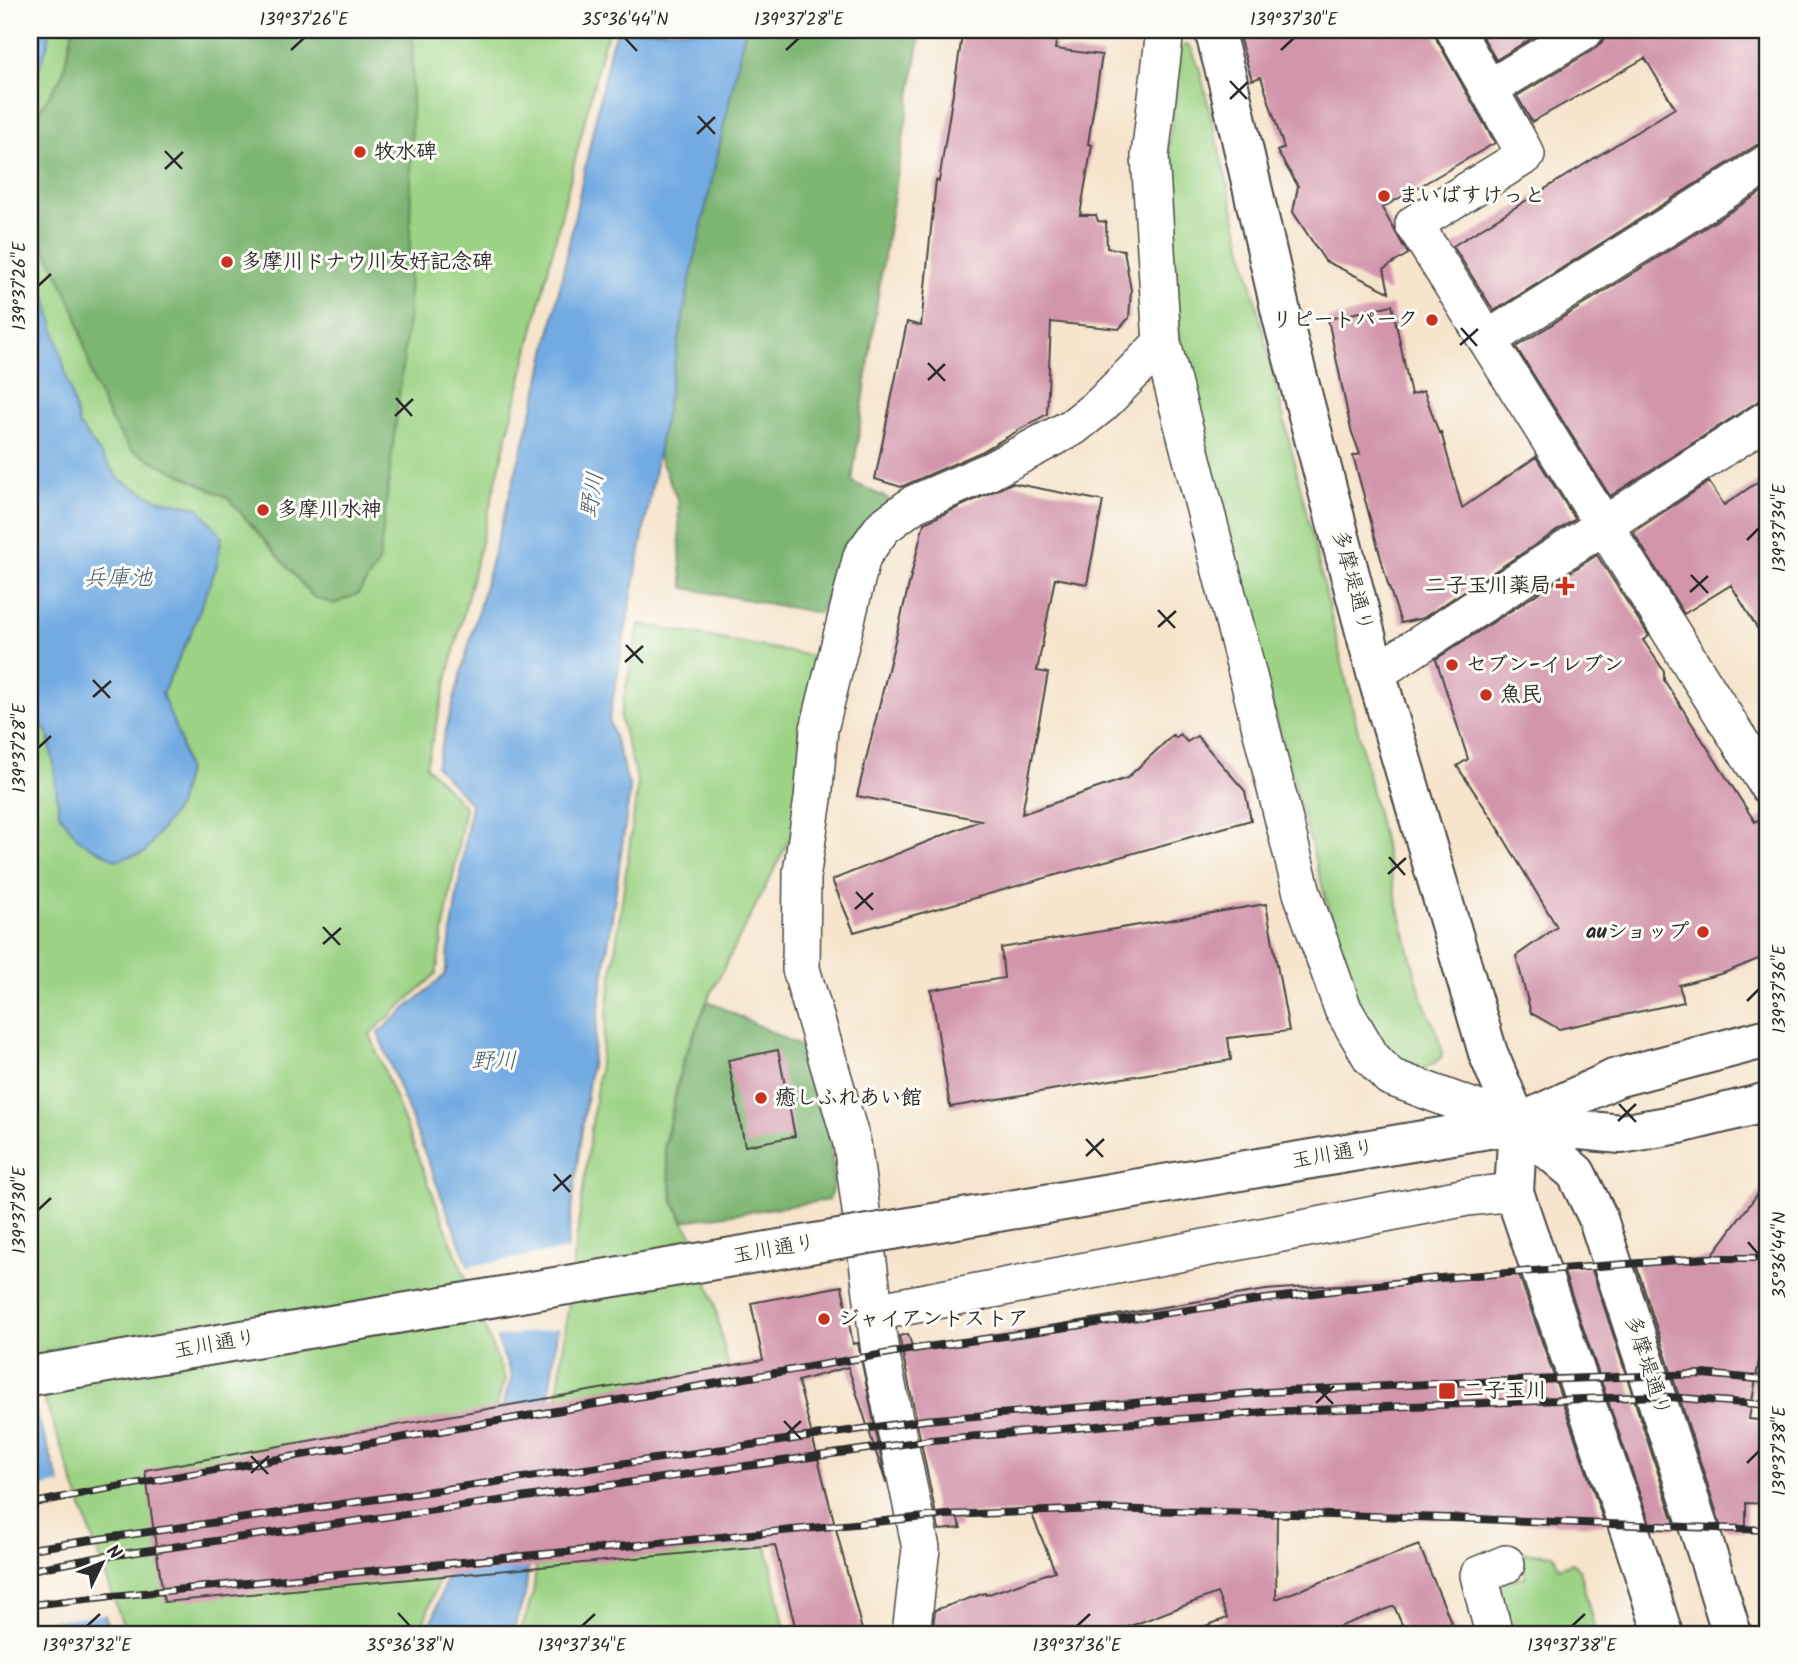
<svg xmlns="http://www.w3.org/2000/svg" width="1798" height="1664" font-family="Kalam,'Klee One',sans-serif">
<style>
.green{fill:#9cd385;stroke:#647f58;stroke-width:2}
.forest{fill:#7db572;stroke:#54704e;stroke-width:2}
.water{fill:#72abe2;stroke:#4e6b86;stroke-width:2}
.pier{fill:#f6e4cc}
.building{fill:#d295ab}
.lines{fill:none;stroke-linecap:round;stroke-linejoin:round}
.street-casing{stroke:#494743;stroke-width:40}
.primary-casing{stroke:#494743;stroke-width:42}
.highway-casing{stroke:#494743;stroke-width:42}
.street{stroke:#fff;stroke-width:37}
.primary{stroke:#fff;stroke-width:38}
.highway{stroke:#fff;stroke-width:38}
.rail-casing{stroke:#2b2b2b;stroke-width:8}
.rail{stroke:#fdfcf7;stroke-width:5;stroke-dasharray:16;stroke-linecap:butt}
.highway-bridge-casing{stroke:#494743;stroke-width:42;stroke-linecap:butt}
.highway-bridge{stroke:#fff;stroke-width:38}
.ticks{fill:none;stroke:#2b2b2b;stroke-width:2.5}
.poi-dot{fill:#c8321e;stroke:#fdfcf7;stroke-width:2.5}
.labels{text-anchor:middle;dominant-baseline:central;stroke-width:6;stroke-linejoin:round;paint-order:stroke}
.poi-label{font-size:21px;font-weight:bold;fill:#2b2b2b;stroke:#fdfcf7;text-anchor:start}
.street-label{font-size:21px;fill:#2b2b2b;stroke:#fdfcf7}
.water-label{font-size:23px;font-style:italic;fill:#475e74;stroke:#fdfcf7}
.neatline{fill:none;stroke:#2b2b2b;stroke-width:2.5}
.ticks-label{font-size:18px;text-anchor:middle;fill:#2b2b2b}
</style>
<rect width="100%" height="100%" fill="#fdfcf7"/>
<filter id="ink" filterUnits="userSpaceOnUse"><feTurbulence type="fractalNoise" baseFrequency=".0143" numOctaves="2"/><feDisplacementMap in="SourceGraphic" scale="14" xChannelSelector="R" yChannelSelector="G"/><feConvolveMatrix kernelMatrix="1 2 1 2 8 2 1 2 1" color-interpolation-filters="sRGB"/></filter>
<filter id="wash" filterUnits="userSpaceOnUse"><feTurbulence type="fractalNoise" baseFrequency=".00686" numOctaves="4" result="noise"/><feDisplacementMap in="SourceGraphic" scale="28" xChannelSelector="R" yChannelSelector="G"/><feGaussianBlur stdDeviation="1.57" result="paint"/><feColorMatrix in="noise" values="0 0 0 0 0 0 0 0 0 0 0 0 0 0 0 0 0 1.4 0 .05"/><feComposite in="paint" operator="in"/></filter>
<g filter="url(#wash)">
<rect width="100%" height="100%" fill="#f6e4cc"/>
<path class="green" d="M 30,30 L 610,30 L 603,46 L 426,766 L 465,807 L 436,974 L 370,1034 L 505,1379 L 420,1634 L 126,1634 L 30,1357 Z
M 1188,45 L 1192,49 L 1200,71 C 1263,332 1327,592 1386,853 C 1397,901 1407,949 1422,997 C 1428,1017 1442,1034 1442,1056 L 1437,1061 L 1425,1068 L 1416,1068 L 1395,1061 L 1357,1002 L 1345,968 L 1264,675 L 1185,372 L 1163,203 L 1179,52 L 1183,46 Z
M 639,624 L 824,658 L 807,805 L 707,1001 L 682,1062 L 664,1147 L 673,1202 L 684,1223 L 693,1236 L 714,1302 L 786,1634 L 520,1634 L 533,1593 L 578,1227 L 638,783 L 620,718 Z
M 1518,1552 L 1554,1555 L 1559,1568 L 1572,1563 L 1579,1569 L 1596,1634 L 1509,1634 L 1497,1583 L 1526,1577 Z"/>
<path class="forest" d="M 73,30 L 413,30 L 409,312 L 379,563 L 358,594 L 334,604 L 313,597 L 228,498 L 131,450 L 111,421 L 94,384 L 76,313 L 53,264 L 30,223 L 30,133 L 40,109 L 62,76 Z
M 745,30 L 921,30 L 880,281 L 852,482 L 891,500 L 849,552 L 819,613 L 684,588 L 681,570 L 678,501 L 658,454 L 690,279 Z
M 708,1001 L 822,1057 L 834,1182 L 829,1200 L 684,1221 L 674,1201 L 665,1147 L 683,1063 Z"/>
<path class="water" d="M 30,30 L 49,30 L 48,44 L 30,92 Z
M 618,30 L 745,30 L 690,279 L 609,720 L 630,789 L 577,1165 L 525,1595 L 512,1634 L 428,1634 L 512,1377 L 378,1033 L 445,975 L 471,804 L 436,766 L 538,390 L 611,45 Z
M 30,262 L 46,296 L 79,425 L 120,480 L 159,500 L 198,507 L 222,537 L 216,568 L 190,635 L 162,694 L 180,739 L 187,771 L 178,806 L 144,853 L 116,860 L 80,841 L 59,813 L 53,760 L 47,732 L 30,716 Z
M 30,1395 L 111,1634 L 30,1634 Z"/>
<path class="pier" d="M 570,1249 L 561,1328 L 493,1338 L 466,1267 Z
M 63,1483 L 108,1614 L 30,1622 L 30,1489 Z"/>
<g id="blocks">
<path class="building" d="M 963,30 L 1058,30 L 1055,49 L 1102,55 L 1088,144 L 1092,145 L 1080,215 L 1096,215 L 1098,221 L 1106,222 L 1107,248 L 1124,250 L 1131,290 L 1129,318 L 1119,329 L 1051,322 L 1047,414 L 981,452 L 901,487 L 875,479 L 907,322 L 921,326 L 936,180 L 939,181 Z
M 1237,30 L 1434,30 L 1437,40 L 1495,143 L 1382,208 L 1408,254 L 1384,269 L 1389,292 L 1325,261 L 1293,212 L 1298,186 L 1277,151 L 1284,148 L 1261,77 L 1252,80 Z
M 1479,30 L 1545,30 L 1496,60 Z
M 1606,30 L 1768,30 L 1768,142 L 1757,145 L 1494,311 L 1453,246 L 1675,108 L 1645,58 L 1532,122 L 1517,96 L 1596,48 L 1603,41 Z
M 1768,188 L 1768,395 L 1610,496 L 1516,347 Z
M 1392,305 L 1411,395 L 1424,391 L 1439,433 L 1441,432 L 1462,508 L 1536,457 L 1575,519 L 1423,618 L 1401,623 L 1388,584 L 1353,456 L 1360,454 L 1351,430 L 1328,319 Z
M 1768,475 L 1768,646 L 1731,585 L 1684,614 L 1633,532 L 1709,482 L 1724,505 Z
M 1012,483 L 1103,501 L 1087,584 L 1055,578 L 1037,671 L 1048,673 L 1022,814 L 1127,778 L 1173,735 L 1176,738 L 1180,734 L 1187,742 L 1197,736 L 1245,791 L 1251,820 L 854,932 L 832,880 L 981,820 L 857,796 L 924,523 Z
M 1597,555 L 1649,636 L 1643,640 L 1664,671 L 1664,680 L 1755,822 L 1768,813 L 1768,955 L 1724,973 L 1679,985 L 1684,1002 L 1559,1029 L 1531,1013 L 1516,956 L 1557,927 L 1500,832 L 1501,832 L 1457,766 L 1468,759 L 1436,659 Z
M 1266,904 L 1289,1031 L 1228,1038 L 1231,1060 L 950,1107 L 931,990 L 1004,978 L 1001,948 Z
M 778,1050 L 795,1136 L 745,1146 L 728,1060 Z
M 1768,1180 L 1768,1349 L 1761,1349 L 1749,1419 L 1768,1421 L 1768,1504 L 1746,1503 L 1746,1530 L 1722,1529 L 1636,1264 L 1710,1258 Z
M 1591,1267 L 1676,1528 L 1651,1527 L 1563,1269 Z
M 1518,1272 L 1605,1525 L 1277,1515 L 1276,1599 L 1419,1545 L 1456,1634 L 1406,1634 L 1394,1606 L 1320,1634 L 1192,1634 L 1192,1631 L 1227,1618 L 1217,1593 L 1110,1634 L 932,1634 L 935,1610 L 985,1593 L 986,1595 L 1055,1571 L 1031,1512 L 956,1515 L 961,1528 L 939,1530 L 899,1336 L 908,1334 L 913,1349 L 1266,1290 Z
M 842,1286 L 853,1344 L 858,1343 L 886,1483 L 848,1367 L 798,1381 L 863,1634 L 797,1634 L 775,1545 L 164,1602 L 145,1470 L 763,1360 L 751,1303 Z"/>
</g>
</g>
<g filter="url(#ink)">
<use href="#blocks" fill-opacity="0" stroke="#494743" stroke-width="2"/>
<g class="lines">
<g class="street-casing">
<path id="street" d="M 1165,30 L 1150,156 L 1162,343 L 1244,660 L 1302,893 L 1343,1009 L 1371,1057 L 1390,1077 L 1518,1124
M 1455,30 L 1526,155 L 1414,224 L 1768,786
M 1490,88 L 1585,30
M 1487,340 L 1768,163
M 1376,673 L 1768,419
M 875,1312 L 1467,1197 L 1514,1192
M 911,1634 L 921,1548 L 880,1352 L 852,1143 L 801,969 L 802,872 L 813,799 L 819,729 L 862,556 L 883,527 L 914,504 L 990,471 L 1073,427 L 1102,404 L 1162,343
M 1494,1634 L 1479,1575 L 1506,1564"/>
</g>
<g class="primary-casing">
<path id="primary" d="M 1214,30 L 1228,82 L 1283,321 L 1376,673 L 1488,1053 L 1518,1124 L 1514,1192 L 1640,1561 L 1663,1634
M 1518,1124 L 1576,1173 L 1597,1216 L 1709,1559 L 1732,1634"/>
</g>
<g class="highway-casing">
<path id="highway" d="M 1520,1123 L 1616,1078 L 1768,1038
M 892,1230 L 1518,1124 L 1621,1134 L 1679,1124 L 1768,1102"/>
</g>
<use href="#street" class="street"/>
<use href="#primary" class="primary"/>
<use href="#highway" class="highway"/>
<g class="rail-casing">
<path id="rail" d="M 30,1504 L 88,1492 L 913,1349 L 1266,1299 L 1427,1279 L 1707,1258 L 1768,1258
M 30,1549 L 925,1420 L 1266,1392 L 1449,1383 L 1703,1374 L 1768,1380
M 30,1570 L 101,1557 L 931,1440 L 1265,1412 L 1657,1396 L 1768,1405
M 30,1605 L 113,1596 L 946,1515 L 1101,1509 L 1451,1518 L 1768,1530"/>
</g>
<use href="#rail" class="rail"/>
<g class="highway-bridge-casing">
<path id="highway-bridge" d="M 30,1376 L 892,1230"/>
</g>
<use href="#highway-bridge" class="highway-bridge"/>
</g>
</g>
<path class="ticks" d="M 625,38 L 637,51M 291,50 L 304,38M 786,50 L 799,38M 1281,50 L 1294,38M 1230,81 L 1247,99M 1230,99 L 1248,82M 698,116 L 715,134M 697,134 L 715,117M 165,151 L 182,169M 165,169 L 183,152M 38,286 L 51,274M 1461,328 L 1477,346M 1460,345 L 1478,329M 928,363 L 945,381M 928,380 L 945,364M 396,398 L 412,416M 395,416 L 413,399M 1747,540 L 1759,528M 1691,575 L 1708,593M 1690,592 L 1708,576M 1158,610 L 1175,628M 1158,627 L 1176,611M 626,645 L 643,663M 625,662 L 643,646M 93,680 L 110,698M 93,697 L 111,681M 38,748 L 51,736M 1389,857 L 1405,875M 1388,874 L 1406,858M 856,892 L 873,910M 855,909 L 873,893M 323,927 L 340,945M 323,944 L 341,928M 1747,1001 L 1759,989M 1619,1104 L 1636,1122M 1618,1121 L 1636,1104M 1086,1139 L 1103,1157M 1086,1156 L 1104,1139M 554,1174 L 570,1192M 553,1191 L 571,1175M 38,1210 L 51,1198M 1748,1242 L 1759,1255M 1316,1386 L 1333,1404M 1316,1403 L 1334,1386M 784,1421 L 801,1439M 783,1438 L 801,1421M 251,1456 L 268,1474M 1747,1463 L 1759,1451M 251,1473 L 269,1456M 398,1613 L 410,1626M 87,1626 L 100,1614M 582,1626 L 595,1614M 1077,1626 L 1090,1614M 1572,1626 L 1585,1614"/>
<g class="poi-dot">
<circle cx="360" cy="152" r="7"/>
<circle cx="1384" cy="196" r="7"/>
<circle cx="227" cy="262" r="7"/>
<circle cx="1432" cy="320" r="7"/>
<circle cx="263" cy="510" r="7"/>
<path d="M1561.5 575.5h7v7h7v7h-7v7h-7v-7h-7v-7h7z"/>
<circle cx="1452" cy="665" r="7"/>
<circle cx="1486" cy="695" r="7"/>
<circle cx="1703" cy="932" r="7"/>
<circle cx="761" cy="1098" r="7"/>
<circle cx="824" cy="1319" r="7"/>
<rect x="1438" y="1382" width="18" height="18" rx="3.5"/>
</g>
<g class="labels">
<g class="poi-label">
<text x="374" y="152">牧水碑</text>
<text x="1398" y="196">まいばすけっと</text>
<text x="241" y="262">多摩川ドナウ川友好記念碑</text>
<text x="1418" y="320" text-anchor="end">リピートパーク</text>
<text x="277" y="510">多摩川水神</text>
<text x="1551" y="586" text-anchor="end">二子玉川薬局</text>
<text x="1466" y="665">セブン-イレブン</text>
<text x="1500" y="695">魚民</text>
<text x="1689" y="932" text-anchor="end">auショップ</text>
<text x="775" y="1098">癒しふれあい館</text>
<text x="838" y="1319">ジャイアントストア</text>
<text x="1463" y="1391">二子玉川</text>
</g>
<g class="street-label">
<text transform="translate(1352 581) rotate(75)">多摩堤通り</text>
<text transform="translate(1333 1155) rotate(-10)">玉川通り</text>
<text transform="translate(774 1250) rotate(-10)">玉川通り</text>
<text transform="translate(215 1345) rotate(-10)">玉川通り</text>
<text transform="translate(1647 1366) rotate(72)">多摩堤通り</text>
</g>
<g class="water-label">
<text transform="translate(593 495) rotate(-80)">野川</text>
<text x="118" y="579">兵庫池</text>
<text x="494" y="1062">野川</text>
</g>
</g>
<rect width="1798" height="1664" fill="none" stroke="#fdfcf7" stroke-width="77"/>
<g transform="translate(102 1563) rotate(47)" stroke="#fdfcf7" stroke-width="5" paint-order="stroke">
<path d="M0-5L12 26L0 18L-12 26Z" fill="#2b2b2b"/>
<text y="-10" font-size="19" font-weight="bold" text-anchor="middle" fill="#2b2b2b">N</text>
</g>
<rect x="38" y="38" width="1721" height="1588" class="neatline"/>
<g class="ticks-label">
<text x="304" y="25">139°37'26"E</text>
<text x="625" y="25">35°36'44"N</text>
<text x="799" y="25">139°37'28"E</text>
<text x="1294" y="25">139°37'30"E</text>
<text transform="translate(19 286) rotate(-90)" y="6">139°37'26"E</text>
<text transform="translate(1779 528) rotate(-90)" y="6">139°37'34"E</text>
<text transform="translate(19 748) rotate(-90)" y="6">139°37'28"E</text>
<text transform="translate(1779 989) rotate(-90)" y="6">139°37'36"E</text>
<text transform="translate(19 1210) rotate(-90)" y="6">139°37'30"E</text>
<text transform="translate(1779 1255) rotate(-90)" y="6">35°36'44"N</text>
<text transform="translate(1779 1451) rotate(-90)" y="6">139°37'38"E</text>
<text x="87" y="1651">139°37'32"E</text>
<text x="410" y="1651">35°36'38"N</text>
<text x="582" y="1651">139°37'34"E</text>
<text x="1077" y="1651">139°37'36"E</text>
<text x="1572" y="1651">139°37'38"E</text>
</g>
</svg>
